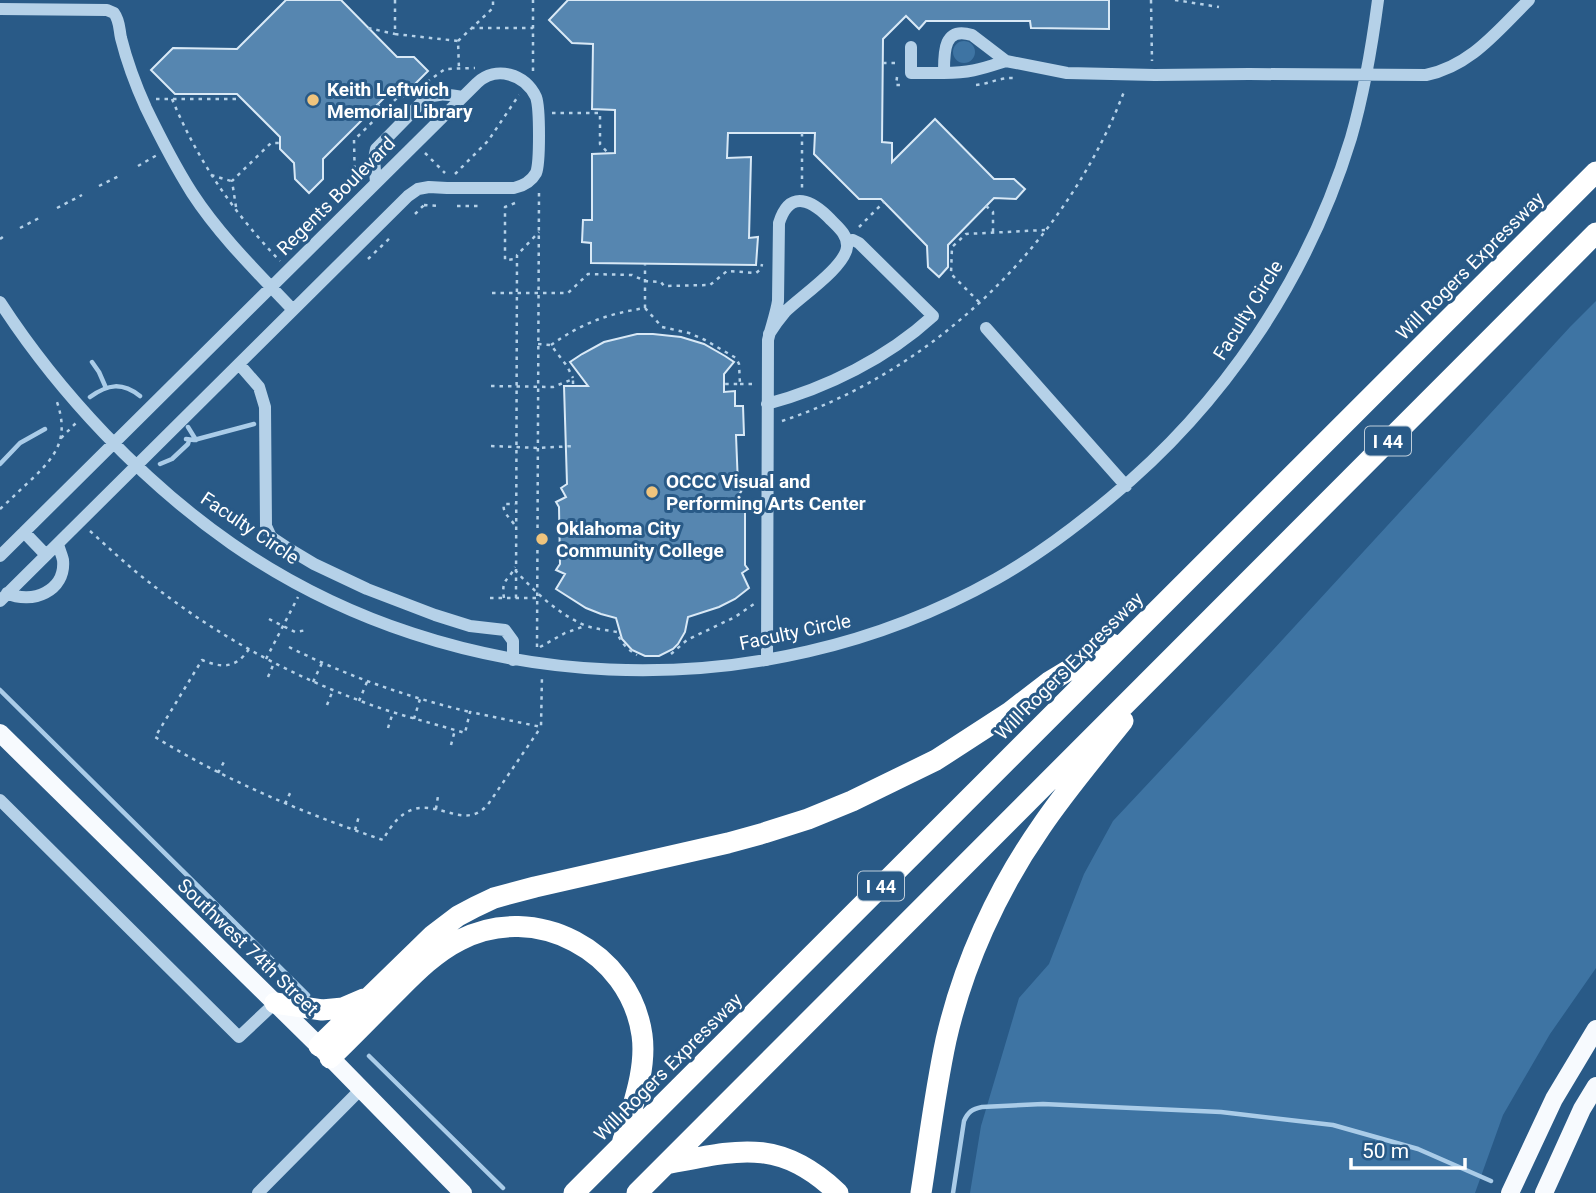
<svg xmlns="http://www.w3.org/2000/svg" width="1596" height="1193" font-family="Roboto,sans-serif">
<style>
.green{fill:#3e74a3}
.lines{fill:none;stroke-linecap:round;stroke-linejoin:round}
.stream{stroke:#aacce8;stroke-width:4.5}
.building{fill:#5686b0;stroke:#d9e9f6;stroke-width:2}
.path{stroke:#b5d1e8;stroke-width:2.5;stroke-dasharray:3.5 5;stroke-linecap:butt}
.minor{stroke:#b5d1e8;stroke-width:12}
.major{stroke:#f7fafe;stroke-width:18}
.highway{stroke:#fff;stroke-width:21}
.poi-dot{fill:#efc47d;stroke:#295a87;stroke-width:2.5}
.labels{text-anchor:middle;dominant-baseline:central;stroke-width:6;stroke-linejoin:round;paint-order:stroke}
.shield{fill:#295a87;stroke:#bfcedb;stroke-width:2}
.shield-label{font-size:18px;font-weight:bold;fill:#fff}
.poi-label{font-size:19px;font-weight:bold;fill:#fff;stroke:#295a87;text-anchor:start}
.street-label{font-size:19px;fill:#fff;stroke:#295a87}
</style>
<rect width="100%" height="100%" fill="#295a87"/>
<path class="green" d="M953 52a11 11 0 1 1 22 0a11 11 0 1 1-22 0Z
M 1596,301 L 1596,968 L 1550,1034 L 1503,1115 L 1475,1193 L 970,1193 L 981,1126 L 1019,998 L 1049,964 L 1084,874 L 1113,821 L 1261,663 L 1570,327 Z"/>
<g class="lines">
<path class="stream" d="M 92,362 L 99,372 L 106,388
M 90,397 C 108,384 122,382 140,396
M 188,427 L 196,440
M 186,439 L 194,440 L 254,424
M 0,464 L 20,443 L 45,429
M 160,464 L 172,459 L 188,444 L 189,440
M 0,690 L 308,995
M 369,1056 L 503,1188
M 953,1193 L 964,1121 C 968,1112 972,1109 982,1107 L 1043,1104 L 1221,1112 L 1333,1125 L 1418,1149 L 1491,1181"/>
</g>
<path class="building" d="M 286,0 L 341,0 L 397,57 L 414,57 L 428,71 L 414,85 L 398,84 L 323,159 L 323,179 L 309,193 L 295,179 L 294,163 L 280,149 L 280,137 L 237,94 L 175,94 L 151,70 L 173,48 L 237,49 Z
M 568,0 L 1109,0 L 1109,29 L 1031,28 L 1030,21 L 926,21 L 919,29 L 906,16 L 883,39 L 882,142 L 892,143 L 892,162 L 935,119 L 994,179 L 1014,179 L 1025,189 L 1016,199 L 994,198 L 948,245 L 948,267 L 939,277 L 928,267 L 927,246 L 881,199 L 859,199 L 814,154 L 815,133 L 728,133 L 727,158 L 751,157 L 749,238 L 758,237 L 756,265 L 591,263 L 591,243 L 582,242 L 583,220 L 592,220 L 592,154 L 615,153 L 615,110 L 592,109 L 593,44 L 572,43 L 549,20 Z
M 637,334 L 653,334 L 681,337 L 704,344 L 725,356 L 734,362 L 724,374 L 724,392 L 735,391 L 735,406 L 743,406 L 744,435 L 736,435 L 738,485 L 743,488 L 738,497 L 747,501 L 745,507 L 745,565 L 748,569 L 742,573 L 749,588 L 735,599 L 719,607 L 688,617 L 685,632 L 678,644 L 673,649 L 659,656 L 645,656 L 632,650 L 622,639 L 616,618 L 601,614 L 586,608 L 556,589 L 565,574 L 556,570 L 560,564 L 559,507 L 556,502 L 566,497 L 561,488 L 567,484 L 564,386 L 588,386 L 570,362 L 582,354 L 604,342 Z"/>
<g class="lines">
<path class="path" d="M 395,0 L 395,34 L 458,41 L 459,69
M 1151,0 L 1152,61
M 1175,0 L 1219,7
M 368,28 L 395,34
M 471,28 L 533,28
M 458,41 L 493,8 L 493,0
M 883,63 L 897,63
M 533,71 L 533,0
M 897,77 L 896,85 L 903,85
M 427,82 L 445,69 L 475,68
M 976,85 C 989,84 1000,77 1014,78
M 156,99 L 236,99 L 239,96
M 172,99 C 198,161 233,212 280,261
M 377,104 L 384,111
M 552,113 L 600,113 L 600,144 L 608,153
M 802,133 L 802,189
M 425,153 L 445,173
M 138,166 L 157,155
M 455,174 L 488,141 L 519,95
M 211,175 L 231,181
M 99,186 L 121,175
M 355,186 L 354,140 L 397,98 L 407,96
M 515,203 L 505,207 L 505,260 L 517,259
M 424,205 L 438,206
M 457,206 L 482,206
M 986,206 L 993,212 L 993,233
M 236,207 L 232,181 L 271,143 L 280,143
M 57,208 L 82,195
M 415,214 L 427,202
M 859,227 L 884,202
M 20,228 L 41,217
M 0,239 L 4,236
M 368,259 L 391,237
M 492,293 L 568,293 L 588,274 L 632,275 L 645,281 L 661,282 L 664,286 L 710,285 L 727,271 L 756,273 L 761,269 L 762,264
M 979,302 L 951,274 L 952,247 L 966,234 L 1045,230
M 645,308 L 662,327 L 689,333 L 705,340 L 736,358 L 739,364 L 740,384 L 724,384
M 538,344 L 551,345 L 567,366 L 573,378
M 551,345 C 582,323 607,314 645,308 L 645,264
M 740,384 L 754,384
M 491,386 L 553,387 L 573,379 L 573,386
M 782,421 C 936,370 1068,241 1125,89
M 61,438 L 76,423
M 491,446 L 538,448 L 574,446
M 0,509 C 11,499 21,489 32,479 C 57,455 69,438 57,402
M 514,524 C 509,517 502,512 504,504 L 515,504
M 90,531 C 110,549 129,567 150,583 C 213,633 284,672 358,700 C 393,714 429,722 465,733 L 470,712 L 541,727 L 542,675
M 515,570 C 535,592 557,613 584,625 C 594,629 606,630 617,632 C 621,643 627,649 637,655
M 490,598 L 537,598
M 504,598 C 501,578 508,582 515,567
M 516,598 L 517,255 L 539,232
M 269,619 L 295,632 L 307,630
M 289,647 C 347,676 407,697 470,712
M 537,647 L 539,192
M 540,647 L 565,633 L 585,626
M 249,649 C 236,669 221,668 202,660 L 155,737 C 227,781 303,813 383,840 C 420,770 459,842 489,803 L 541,727
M 671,654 L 687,640 L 735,617 L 754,604
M 266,659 L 298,597
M 268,677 L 274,663
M 313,682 L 322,663
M 359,701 L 367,682
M 327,705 L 333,690
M 414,719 L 420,699
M 388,728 L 393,712
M 451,745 L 455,730
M 218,773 L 225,760
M 285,804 L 291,791
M 436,809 L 438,796
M 355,830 L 359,816"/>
<path class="minor" d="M 0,9 L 107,10 L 114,13 C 120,21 119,29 121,38 C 127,62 136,86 146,108 C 160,137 175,166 192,193 C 220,236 258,273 293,310
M 911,47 L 911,73 L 944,73
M 1006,61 C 981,69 971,73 944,73 C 944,53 943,26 972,35 L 1006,61 L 1067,73 L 1155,75 L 1249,74 L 1426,75 C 1471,66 1498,30 1529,0
M 376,183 L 374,159 L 376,149 L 425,99 C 438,92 449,95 463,97
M 0,302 C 59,393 143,482 232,544 C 456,699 759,712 996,579 C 1037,556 1074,528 1110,498 C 1223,405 1308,279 1351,138 C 1364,93 1372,46 1378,0
M 986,328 L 1126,486
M 239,364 L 259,387 L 265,407 L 266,526 L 271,537 L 289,549 L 314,564 L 367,589 L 435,615 L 470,626 L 505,630 L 513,641 L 513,660
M 767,404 C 827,388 887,358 933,316 L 859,243 L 853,240 L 847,241
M 24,532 L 46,555
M 0,556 L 477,83 C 496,65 525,74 536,97 C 540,108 540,163 536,173 C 531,182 523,186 514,188 L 447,188 L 429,187 L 418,189 L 408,196 L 0,601
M 7,593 C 32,605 66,591 63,560 C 62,555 59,549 58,544
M 767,660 L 768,340 C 771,327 776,314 778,301 L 779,223 C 790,188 813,201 831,220 C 838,227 848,235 847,247 C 845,267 800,297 785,312 C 779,319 774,326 769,334
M 0,800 L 239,1037 L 275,1003
M 258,1193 L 361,1089"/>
<path class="major" d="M 0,733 L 319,1046 L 463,1193
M 1510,1193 L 1554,1099 L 1596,1029
M 1544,1193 L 1582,1109 L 1596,1086"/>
<path class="highway" d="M 275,1003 L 322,1010 L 343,1008 L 364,999
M 319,1046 L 433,935 L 458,916 L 475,907 L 494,898 L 535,887 L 728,843 L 764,833 L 808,819 L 852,801 L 936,760 L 1010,712 L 1049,682 L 1112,644
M 330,1058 C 352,1037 373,1015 394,994 C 414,974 434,953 460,940 C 535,901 630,951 642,1035 C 647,1071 631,1109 622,1144
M 666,1164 C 738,1150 779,1137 838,1193
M 574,1193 L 1596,172
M 637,1193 L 1596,233
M 921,1193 C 929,1142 935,1091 946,1040 C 963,965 997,890 1041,827 C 1066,790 1095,756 1123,721"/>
</g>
<g class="poi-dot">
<circle cx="313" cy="100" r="7"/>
<circle cx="652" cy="492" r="7"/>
<circle cx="542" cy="539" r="7"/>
</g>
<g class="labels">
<g class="shield">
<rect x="1365" y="426.5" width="46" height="29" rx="5"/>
<rect x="858" y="871.5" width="46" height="29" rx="5"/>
</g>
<g class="shield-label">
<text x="1388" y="441">I 44</text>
<text x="881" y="886">I 44</text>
</g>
<g class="poi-label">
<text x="327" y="89">Keith Leftwich<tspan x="327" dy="22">Memorial Library</tspan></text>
<text x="666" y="481">OCCC Visual and<tspan x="666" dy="22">Performing Arts Center</tspan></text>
<text x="556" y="528">Oklahoma City<tspan x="556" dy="22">Community College</tspan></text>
</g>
<g class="street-label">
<text transform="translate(336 196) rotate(-45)">Regents Boulevard</text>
<text transform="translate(1470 266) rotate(-45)">Will Rogers Expressway</text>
<text transform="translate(1248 310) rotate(-58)">Faculty Circle</text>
<text transform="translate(250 528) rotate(34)">Faculty Circle</text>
<text transform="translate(795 632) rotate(-12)">Faculty Circle</text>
<text transform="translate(1069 666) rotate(-45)">Will Rogers Expressway</text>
<text transform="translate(248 947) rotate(44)">Southwest 74th Street</text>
<text transform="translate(668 1067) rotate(-45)">Will Rogers Expressway</text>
</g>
</g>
<path d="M1351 1158v10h114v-10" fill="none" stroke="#ffffff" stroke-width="3.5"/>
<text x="1362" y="1158" font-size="21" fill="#ffffff" stroke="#295a87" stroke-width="5" paint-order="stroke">50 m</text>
</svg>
